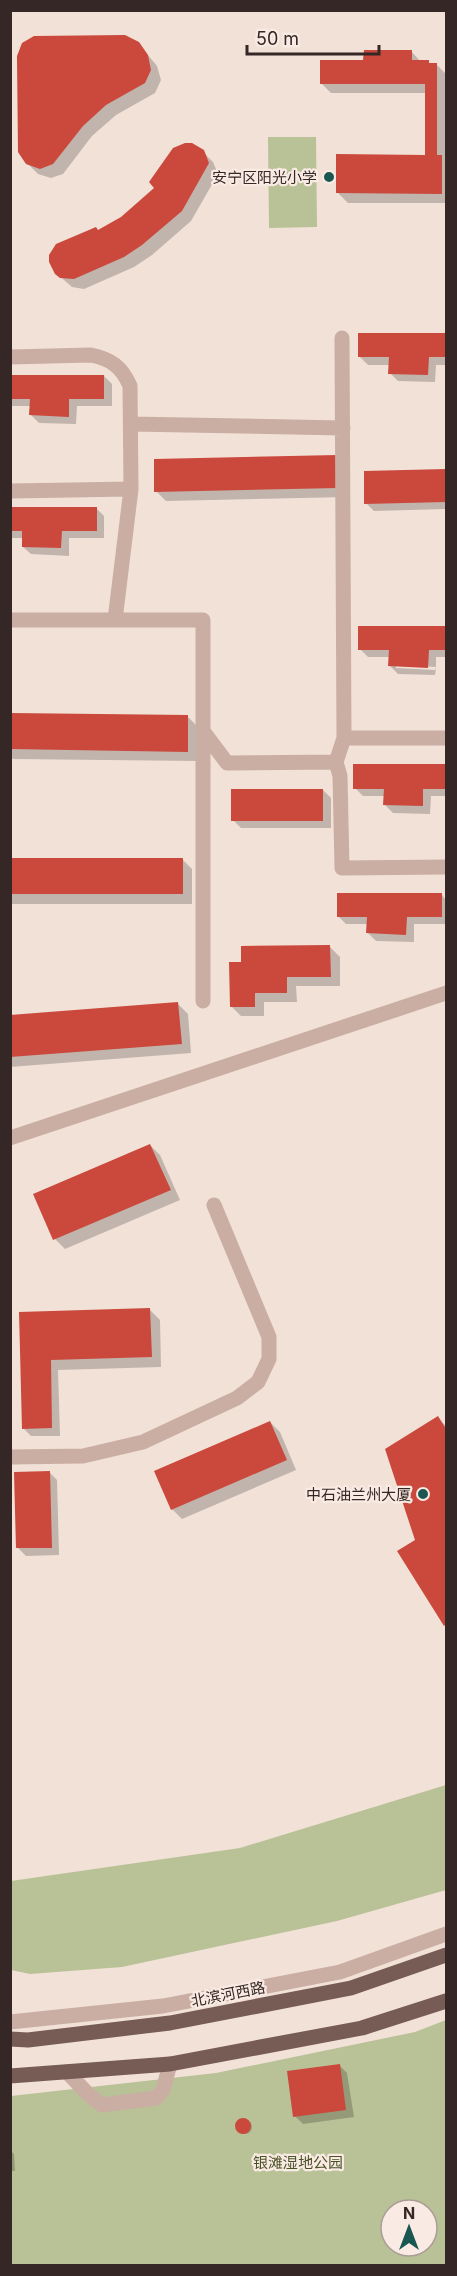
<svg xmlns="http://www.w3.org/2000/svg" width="457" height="2276" font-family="Inter,'Noto Sans SC',sans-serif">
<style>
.green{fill:#b9c197;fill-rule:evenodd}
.shadow{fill:#0003}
.building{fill:#ca483c}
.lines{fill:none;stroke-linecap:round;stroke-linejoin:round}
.minor{stroke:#caaea3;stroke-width:15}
.major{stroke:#775b55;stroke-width:15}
.poi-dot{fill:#1a5751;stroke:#f9ebe3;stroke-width:2}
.labels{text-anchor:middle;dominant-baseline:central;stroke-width:4.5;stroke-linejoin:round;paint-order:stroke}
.poi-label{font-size:15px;fill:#342725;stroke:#f9ebe3;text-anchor:end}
.street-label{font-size:15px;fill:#342725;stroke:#f9ebe3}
.park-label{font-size:15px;fill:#4a5328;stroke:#f9ebe3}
</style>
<rect width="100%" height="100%" fill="#f2e1d7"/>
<path class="green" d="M 268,137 L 316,137 L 317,227 L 269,228 Z
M 446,1785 L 446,1890 L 337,1921 L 122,1967 L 30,1974 L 11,1970 L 11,1881 L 240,1848 Z
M 446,2020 L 446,2265 L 11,2266 L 11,2096 L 216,2073 L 415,2032 ZM 391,2210 L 427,2210 L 427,2246 L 391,2246 Z"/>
<path class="shadow" d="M 138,43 L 157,66 L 161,80 L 155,93 L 116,115 L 92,136 L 63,174 L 51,178 L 38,174 L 22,158 Z
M 411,51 L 421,62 L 436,64 L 446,74 L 446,203 L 348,203 L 338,193 L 427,156 L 427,93 L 331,93 L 321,83 L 365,61 Z
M 203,152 L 213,162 L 218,174 L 191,221 L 152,255 L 134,267 L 84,289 L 72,287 L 56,273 Z
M 360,335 L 446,335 L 446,365 L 436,365 L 435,382 L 398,381 L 390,373 L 390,365 L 368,365 L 360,357 Z
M 10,376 L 104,376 L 112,384 L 112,406 L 77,406 L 76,424 L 39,423 L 31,415 L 31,406 L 10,406 Z
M 336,456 L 347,497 L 166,501 L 156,491 Z
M 446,470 L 446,509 L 374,511 L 366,503 L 365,472 Z
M 10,508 L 96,508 L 104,516 L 104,538 L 69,538 L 69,556 L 31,554 L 23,547 L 23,538 L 10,538 Z
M 360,627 L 446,627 L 446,657 L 436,657 L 436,667 L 396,665 L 396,668 L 435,670 L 436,667 L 435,675 L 398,674 L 390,666 L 390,657 L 368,657 L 360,649 Z
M 10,714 L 187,716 L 197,726 L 197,761 L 13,759 L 10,756 Z
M 355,766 L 446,766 L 446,796 L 431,796 L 430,814 L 393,813 L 385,805 L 385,796 L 363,796 L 355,788 Z
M 323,790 L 331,798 L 331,828 L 241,828 L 233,820 Z
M 10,859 L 182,859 L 192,869 L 192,904 L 10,904 Z
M 441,894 L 446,900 L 446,924 L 414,924 L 414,942 L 376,941 L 368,933 L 368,924 L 346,924 L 338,916 Z
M 330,947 L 340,957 L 340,986 L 296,986 L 297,1002 L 264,1002 L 264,1016 L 241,1016 L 231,1006 Z
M 178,1004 L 188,1014 L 191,1053 L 10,1067 L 10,1016 Z
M 150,1145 L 160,1155 L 180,1200 L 65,1249 L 55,1239 Z
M 150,1310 L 160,1320 L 161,1367 L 58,1370 L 60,1436 L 31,1436 L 23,1428 L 20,1313 Z
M 438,1418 L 446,1426 L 446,1627 L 417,1540 Z
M 270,1422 L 280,1432 L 296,1470 L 182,1519 L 172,1509 Z
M 49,1472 L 57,1480 L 59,1555 L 26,1556 L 18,1548 Z
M 339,2065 L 347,2073 L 354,2117 L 303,2124 L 295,2116 Z
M238 2127a7 7 0 1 1 14 0a7 7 0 1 1-14 0Z
M 10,2150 L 14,2154 L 15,2171 L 10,2171 Z"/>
<path class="building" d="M 125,35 L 139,42 L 148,55 L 151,70 L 145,83 L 106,105 L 83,126 L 53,164 L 40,169 L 26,164 L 18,152 L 17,56 L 22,43 L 34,36 Z
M 364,50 L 412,50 L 412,60 L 429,60 L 429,63 L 437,63 L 437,155 L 442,155 L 442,194 L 336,193 L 336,154 L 425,155 L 425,84 L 320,84 L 320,60 L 363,60 Z
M 185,143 L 192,143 L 204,150 L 209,163 L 182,211 L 142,245 L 124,257 L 74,279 L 60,278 L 55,274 L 49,262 L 49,255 L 56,244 L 96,227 L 98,230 L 121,217 L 154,188 L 149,182 L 173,148 Z
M 358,333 L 446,333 L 446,357 L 429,357 L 428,375 L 388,374 L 389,357 L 358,357 Z
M 10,375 L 104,375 L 104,399 L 69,399 L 69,417 L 29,415 L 30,399 L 10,399 Z
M 337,455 L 337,488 L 154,492 L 154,459 Z
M 446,469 L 446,502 L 364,504 L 364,471 Z
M 10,507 L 97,507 L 97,531 L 62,531 L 61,548 L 22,547 L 22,531 L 10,531 Z
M 358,626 L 446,626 L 446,650 L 429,650 L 428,668 L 388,666 L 389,650 L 358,650 Z
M 10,713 L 188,715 L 188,752 L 10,749 Z
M 353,764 L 446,764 L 446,789 L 423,789 L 423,806 L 383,805 L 384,789 L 353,789 Z
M 231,789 L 323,789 L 323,821 L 231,821 Z
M 10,858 L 183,858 L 183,894 L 10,894 Z
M 337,893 L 442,893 L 442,917 L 407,917 L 406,935 L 366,933 L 367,917 L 337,917 Z
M 330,945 L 331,977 L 287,977 L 287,993 L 255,993 L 255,1007 L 230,1007 L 229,962 L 241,962 L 241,946 Z
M 178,1002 L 182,1044 L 10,1057 L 10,1015 Z
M 150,1144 L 171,1190 L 53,1240 L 33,1194 Z
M 150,1308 L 152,1357 L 51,1360 L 52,1428 L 22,1429 L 19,1312 Z
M 438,1416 L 446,1429 L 446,1624 L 444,1626 L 397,1551 L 415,1540 L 385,1449 Z
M 270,1421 L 287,1460 L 171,1510 L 154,1471 Z
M 50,1471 L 52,1548 L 16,1548 L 14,1472 Z
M 340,2064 L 346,2110 L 293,2117 L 287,2071 Z
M235 2126a8 8 0 1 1 16 0a8 8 0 1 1-16 0Z"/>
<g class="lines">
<path class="minor" d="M 10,357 L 91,355 C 111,359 122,367 130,386 L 131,489 L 115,620
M 131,424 L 343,428
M 10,491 L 131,489
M 10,620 L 203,620 L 203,1001
M 203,731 L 227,763 L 336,762 L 344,738 L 342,338
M 344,738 L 446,738
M 336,762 L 340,776 L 342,868 L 446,867
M 10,1138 L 446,993
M 10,1457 L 83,1456 L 143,1442 L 237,1398 L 258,1382 L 269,1359 L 269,1337 L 214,1205
M 10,2022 L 163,2006 L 340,1972 L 446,1934
M 67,2072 L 88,2094 L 102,2105 L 156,2098 L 163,2090 L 170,2064"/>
<path class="major" d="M 10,2039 L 28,2040 L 170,2023 L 351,1988 L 446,1955
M 10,2076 L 170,2064 L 362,2028 L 446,2001"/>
</g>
<g class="poi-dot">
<circle cx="329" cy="177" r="6"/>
<circle cx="423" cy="1494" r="6"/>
</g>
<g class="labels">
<g class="poi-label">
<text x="317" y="177">安宁区阳光小学</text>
<text x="411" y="1494">中石油兰州大厦</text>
</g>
<g class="street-label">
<text transform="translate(228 1994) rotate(-11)">北滨河西路</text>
</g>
<g class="park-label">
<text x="298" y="2162">银滩湿地公园</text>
</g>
</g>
<rect width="457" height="2276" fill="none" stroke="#342725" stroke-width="24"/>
<g transform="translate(409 2228)"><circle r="28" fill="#f9ebe3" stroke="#aa9d97" stroke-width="1.5"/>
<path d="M0-4.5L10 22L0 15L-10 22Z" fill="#1a5751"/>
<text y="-9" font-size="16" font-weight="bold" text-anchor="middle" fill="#342725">N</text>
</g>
<path d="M247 45v9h132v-9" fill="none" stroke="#342725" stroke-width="3"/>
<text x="256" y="45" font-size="18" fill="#342725" stroke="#f9ebe3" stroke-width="4.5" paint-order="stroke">50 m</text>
</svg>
